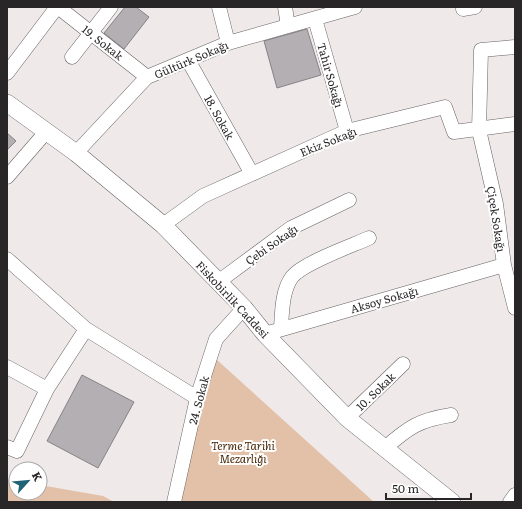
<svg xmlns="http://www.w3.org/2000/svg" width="522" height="509" font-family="Literata,serif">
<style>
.green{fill:#e2c1a8}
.building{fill:#b3afb2;stroke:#878286}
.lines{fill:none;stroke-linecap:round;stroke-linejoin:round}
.minor-casing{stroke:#676263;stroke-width:15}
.major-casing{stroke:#676263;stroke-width:18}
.minor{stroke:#fff;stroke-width:14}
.major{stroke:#fff;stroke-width:17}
.labels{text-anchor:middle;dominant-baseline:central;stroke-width:4;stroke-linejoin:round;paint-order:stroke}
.street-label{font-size:11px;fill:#292627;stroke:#fff}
.park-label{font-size:11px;font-style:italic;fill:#482708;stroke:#fff}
</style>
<rect width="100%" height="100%" fill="#efe9ea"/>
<path class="green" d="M 216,359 L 374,502 L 175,502 Z
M 7,479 L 16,481 L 16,493 L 40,493 L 40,485 L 103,496 L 114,502 L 7,502 Z"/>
<path class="building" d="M 125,7 L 136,7 L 149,17 L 124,49 L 104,33 Z
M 307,29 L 321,75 L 277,88 L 264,41 Z
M 7,133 L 16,141 L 7,150 Z
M 82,375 L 134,402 L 98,468 L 47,441 Z"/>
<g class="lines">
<g class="minor-casing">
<path id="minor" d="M 58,7 L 147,77
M 219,7 L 228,43
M 285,7 L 288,26
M 463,9 L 475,7
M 315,19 L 347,131
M 515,47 L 481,50 L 479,130 L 496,204 L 504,265 L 515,308
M 72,57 L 111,7
M 188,60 L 252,174
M 7,73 L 57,7
M 76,153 L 147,77 L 228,43 L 355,7
M 7,177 L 46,132
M 163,225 L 203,196 L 347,131 L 445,107 L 454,132 L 515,124
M 7,259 L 86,329 L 197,398
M 218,282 L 291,228 L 349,200
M 281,328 C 282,313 282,290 292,277 C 303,263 351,246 369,238
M 265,334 L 504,265
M 7,367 L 47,389
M 347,418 L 403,364
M 7,447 L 17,451 L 47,389 L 86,329
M 385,448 C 409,427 419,420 451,415
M 174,502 L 197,398 L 216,339 L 244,308
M 510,502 L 515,495"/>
</g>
<g class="major-casing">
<path id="major" d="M 7,103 L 76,153 L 163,225 L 244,308 L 265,334 L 347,418 L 452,502"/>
</g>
<use href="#minor" class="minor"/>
<use href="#major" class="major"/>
</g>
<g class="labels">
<g class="street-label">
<text transform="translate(103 42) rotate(38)">19. Sokak</text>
<text transform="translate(191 59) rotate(-23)">Gültürk Sokağı</text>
<text transform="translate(331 75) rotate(74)">Tahir Sokağı</text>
<text transform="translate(220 117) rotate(61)">18. Sokak</text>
<text transform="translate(328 141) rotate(-22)">Ekiz Sokağı</text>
<text transform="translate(497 219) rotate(81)">Çiçek Sokağı</text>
<text transform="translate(271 244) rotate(-35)">Çebi Sokağı</text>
<text transform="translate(233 299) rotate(47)">Fiskobirlik Caddesi</text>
<text transform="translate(384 299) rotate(-16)">Aksoy Sokağı</text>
<text transform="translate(375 391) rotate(-44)">10. Sokak</text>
<text transform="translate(198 400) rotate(-75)">24. Sokak</text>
</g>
<g class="park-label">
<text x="243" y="445">Terme Tarihi<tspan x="243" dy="13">Mezarlığı</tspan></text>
</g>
</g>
<rect width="522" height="509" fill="none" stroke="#292627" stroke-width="16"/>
<g transform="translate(28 481) rotate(63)"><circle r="19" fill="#ffffff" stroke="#a9a8a9"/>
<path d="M0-3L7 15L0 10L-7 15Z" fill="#1f6475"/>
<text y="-6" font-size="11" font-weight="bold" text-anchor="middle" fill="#292627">K</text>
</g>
<path d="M386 493v6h85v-6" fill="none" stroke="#292627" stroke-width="2"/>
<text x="392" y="493" font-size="12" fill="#292627" stroke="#ffffff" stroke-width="3" paint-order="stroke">50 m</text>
</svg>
